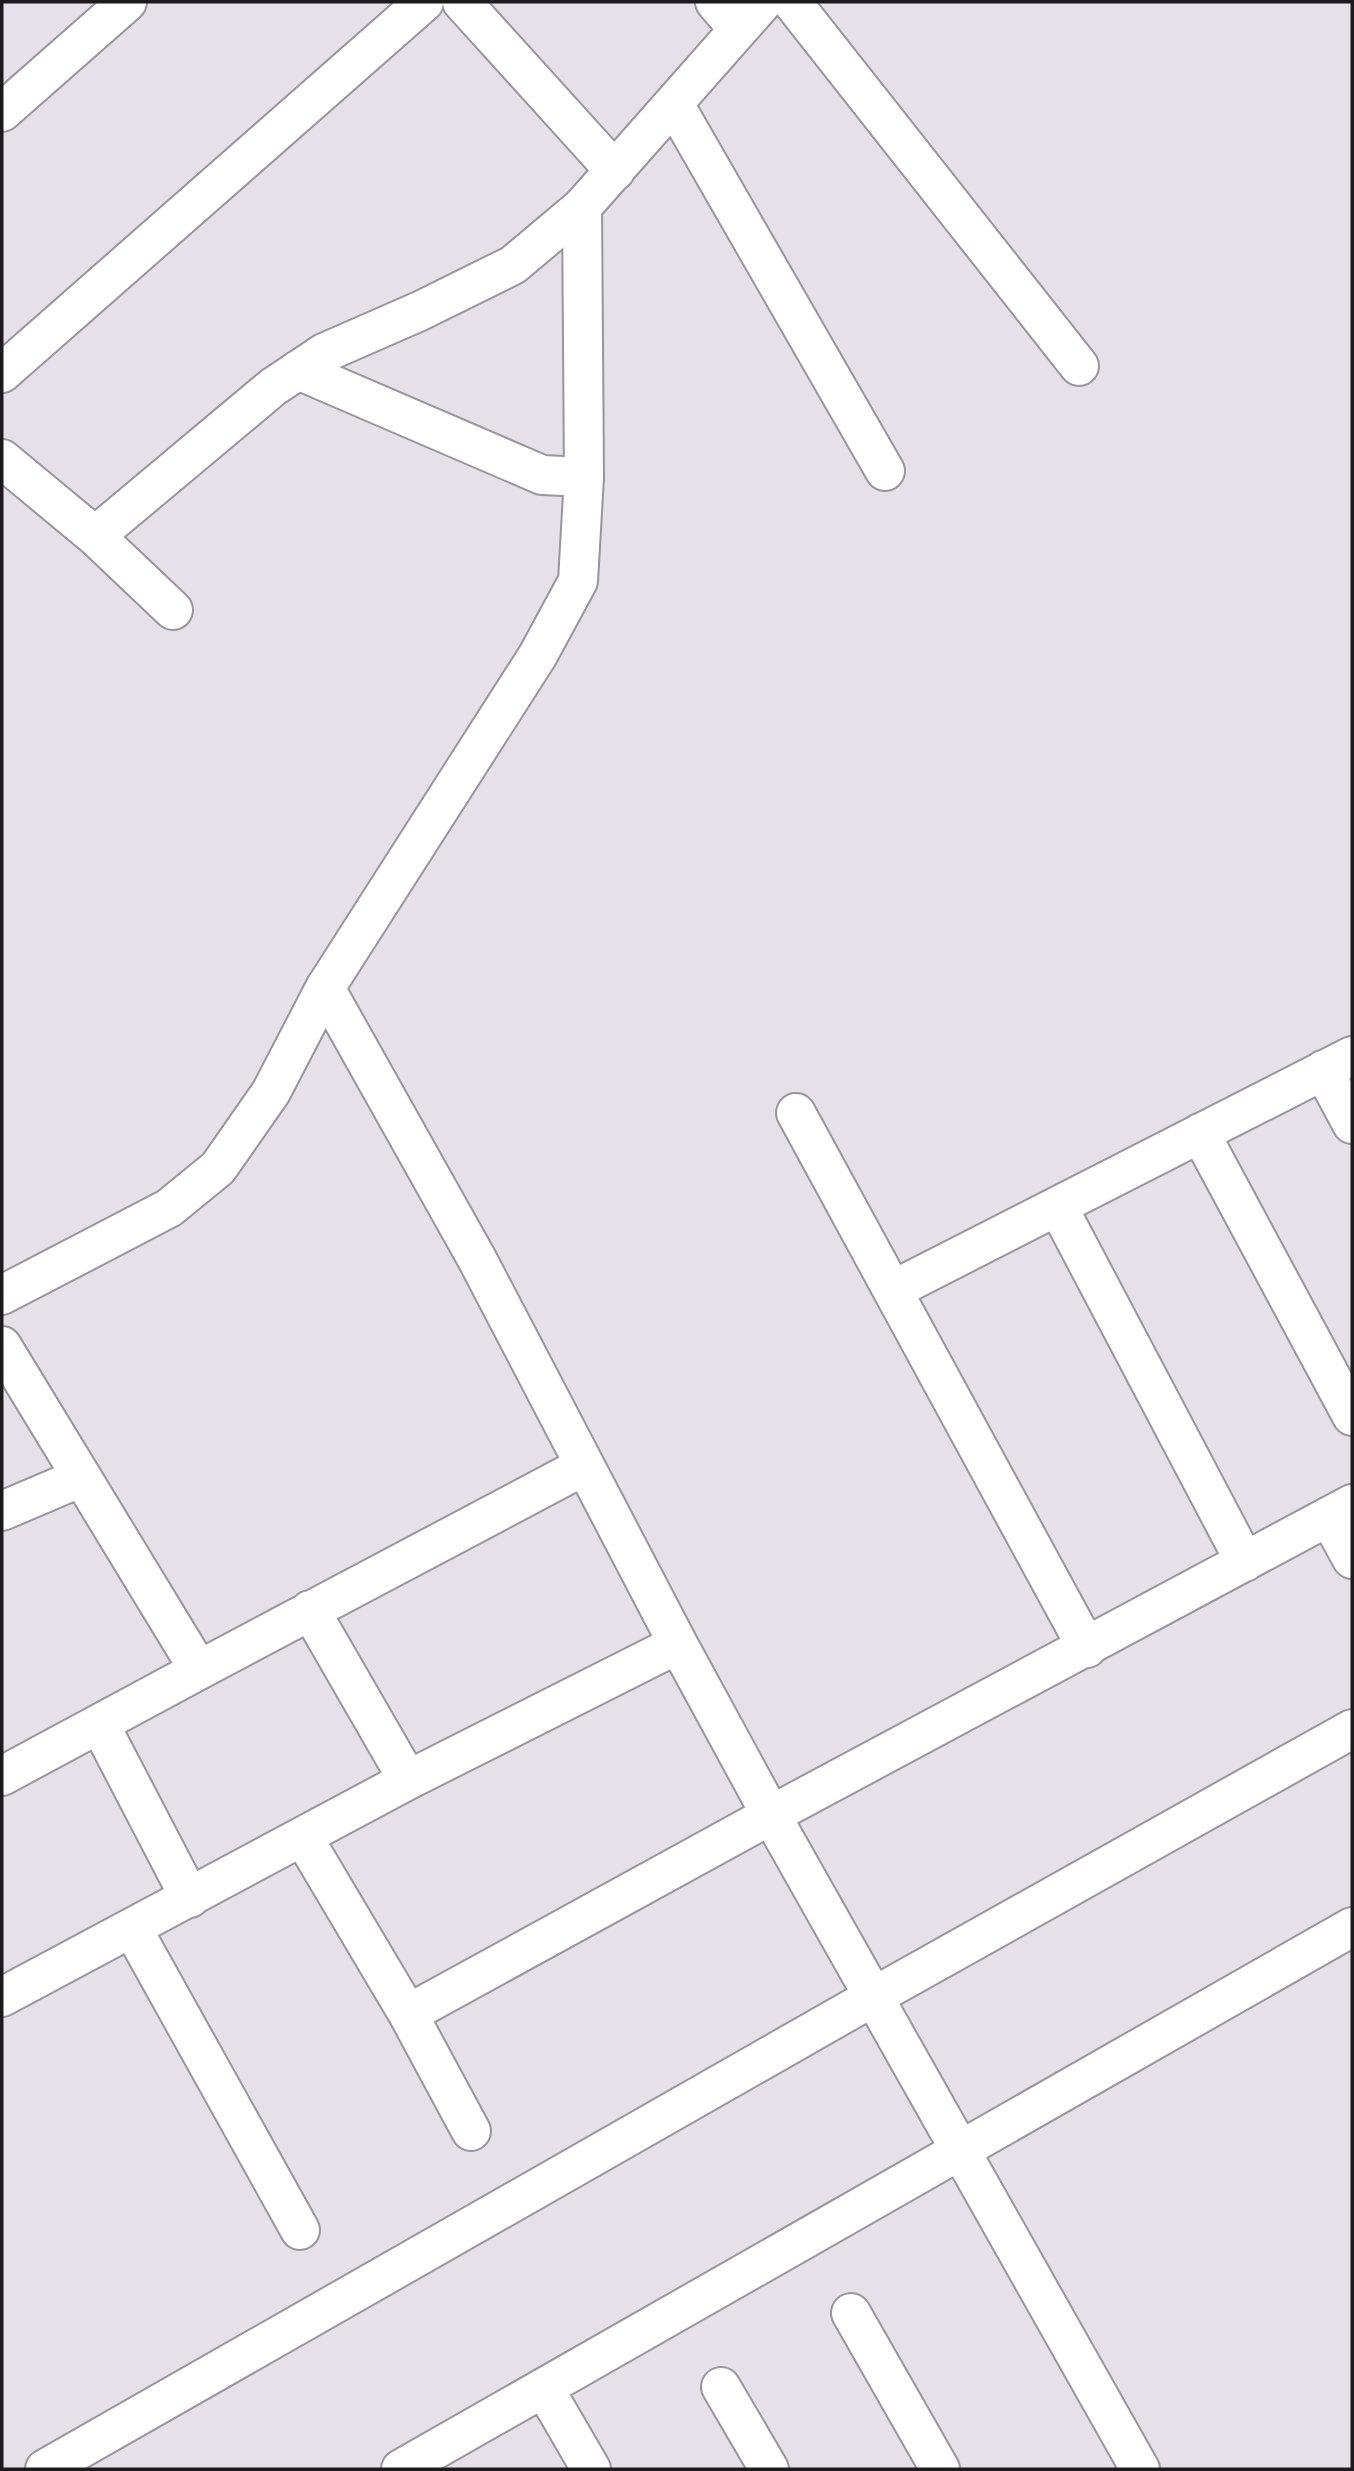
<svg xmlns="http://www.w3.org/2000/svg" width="1354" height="2471" font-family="Overpass,sans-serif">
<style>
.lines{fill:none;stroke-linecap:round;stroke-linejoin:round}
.street-casing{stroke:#9a949c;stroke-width:42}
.secondary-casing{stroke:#9a949c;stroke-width:42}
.street{stroke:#fff;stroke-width:38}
.secondary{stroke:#fff;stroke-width:38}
</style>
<rect width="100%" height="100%" fill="#e6e0e9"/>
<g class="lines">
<g class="street-casing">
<path id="street" d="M 462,2 L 615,171
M 715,2 L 738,29
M 792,2 L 1079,366
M 674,104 L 885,471
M 2,112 L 127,2
M 298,370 L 542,475 L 584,477
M 2,373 L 424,2
M 2,459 L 95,536 L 173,610
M 95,536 L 273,387 L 324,353 L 420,311 L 513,265 L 582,207
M 325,988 L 477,1259 L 678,1644 L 771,1815 L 1140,2469
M 1323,1070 L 1352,1124
M 796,1113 L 1087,1648
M 1200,1133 L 1352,1416
M 1058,1207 L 1245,1562
M 893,1290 L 1352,1056
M 2,1346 L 199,1670 L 584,1466
M 2,1511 L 82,1477
M 1329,1517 L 1352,1559
M 310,1610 L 408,1780
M 100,1725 L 190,1898
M 2,1776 L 199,1670
M 303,1837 L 408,2014 L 471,2131
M 132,1928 L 300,2230
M 2,1997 L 408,1780 L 678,1644
M 408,2014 L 771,1815 L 1352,1504
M 851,2313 L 940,2469
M 721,2387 L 769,2469
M 544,2388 L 591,2469
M 45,2469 L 873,1997 L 1352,1729
M 401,2469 L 1352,1927"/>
</g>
<g class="secondary-casing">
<path id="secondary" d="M 2,1295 L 169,1208 L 218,1168 L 271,1092 L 325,988 L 538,655 L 578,581 L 584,477 L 582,207 L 763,2"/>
</g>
<use href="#street" class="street"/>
<use href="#secondary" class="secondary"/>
</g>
<rect width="1354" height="2471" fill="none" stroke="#1c1a1d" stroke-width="7"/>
</svg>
